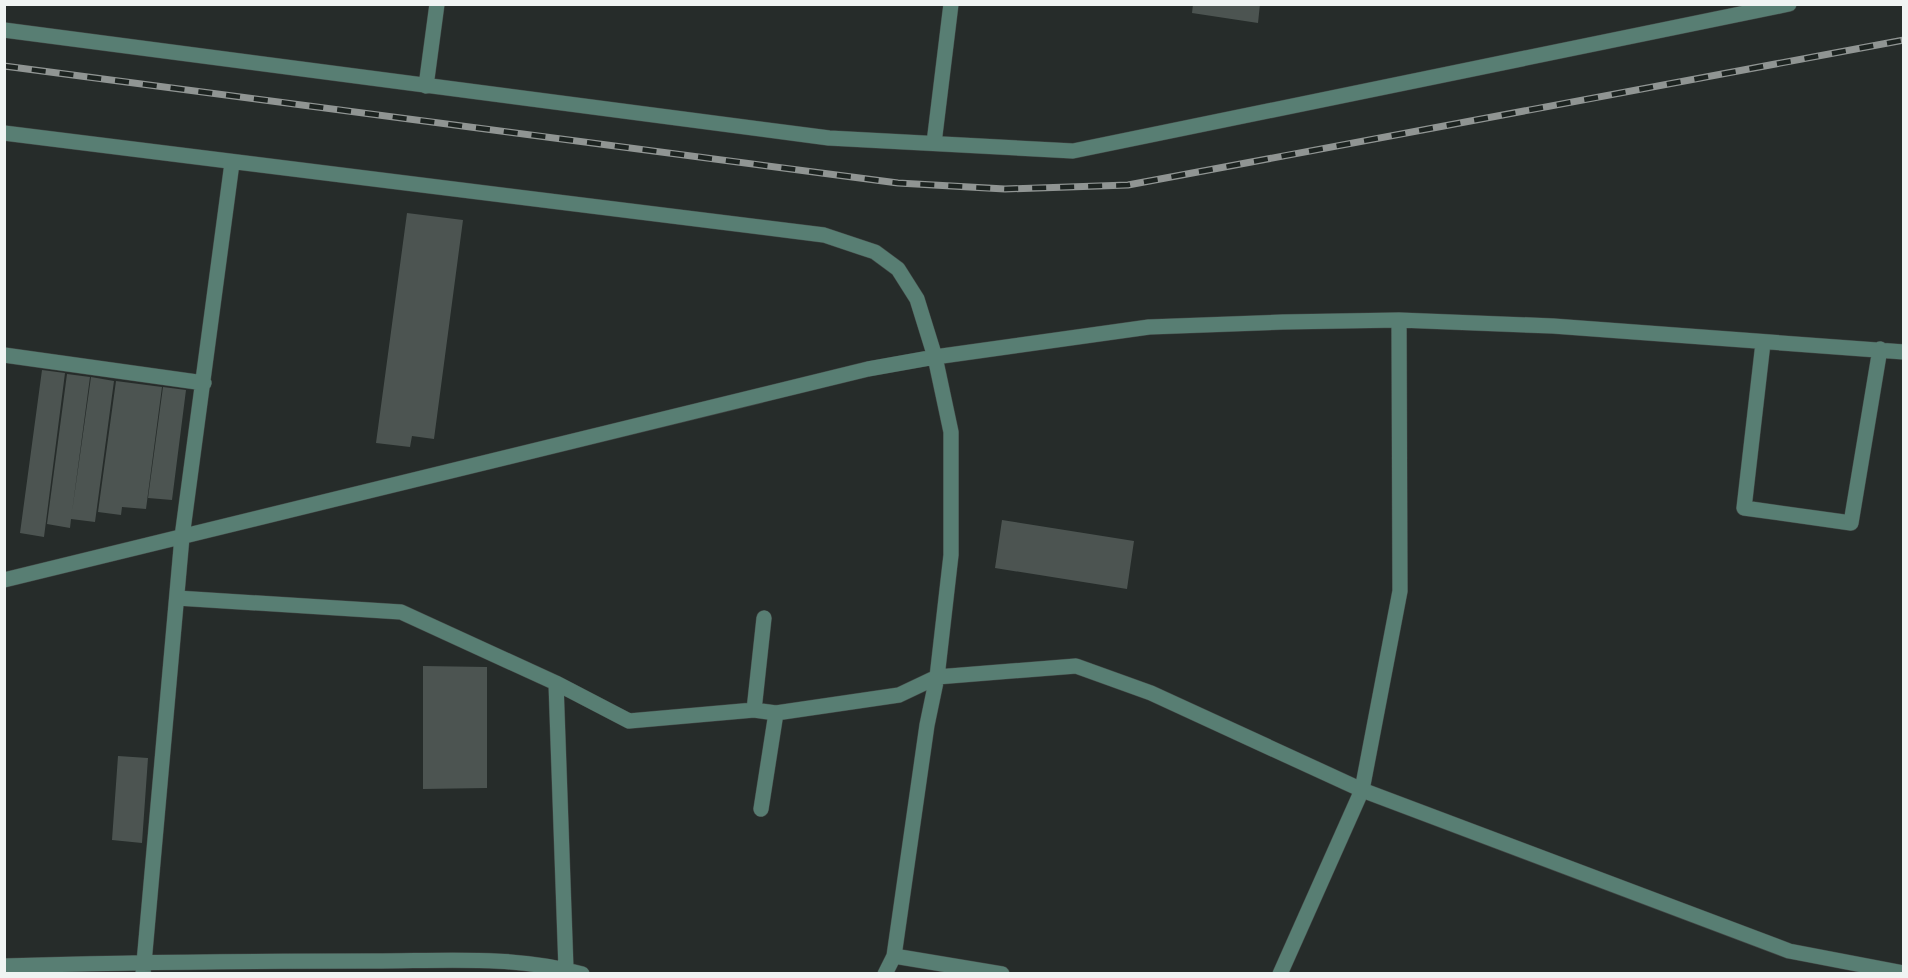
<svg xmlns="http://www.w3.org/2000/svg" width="1908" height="978" font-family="Figtree,sans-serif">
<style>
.building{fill:#4c5451}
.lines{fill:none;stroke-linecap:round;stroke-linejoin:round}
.minor-casing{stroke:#424846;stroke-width:16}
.minor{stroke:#587e73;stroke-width:15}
.rail-casing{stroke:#909593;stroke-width:7}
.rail{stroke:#1c2320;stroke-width:4.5;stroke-dasharray:14;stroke-linecap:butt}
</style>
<rect width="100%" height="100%" fill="#262c2a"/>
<path class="building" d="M 1193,4 L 1260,4 L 1258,23 L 1192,13 Z
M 407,213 L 463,220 L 434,439 L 412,436 L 410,447 L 376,443 Z
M 42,370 L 65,373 L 44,537 L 20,533 Z
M 67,374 L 90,377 L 72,512 L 91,377 L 114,381 L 95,522 L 71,519 L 70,528 L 47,524 Z
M 116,381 L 162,387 L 146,509 L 122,507 L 121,515 L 98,512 Z
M 163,387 L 186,390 L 172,500 L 148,498 Z
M 1002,520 L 1134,541 L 1127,589 L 995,568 Z
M 423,666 L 487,667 L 487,788 L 423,789 Z
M 118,756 L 148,758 L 142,843 L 112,840 Z"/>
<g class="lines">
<g class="minor-casing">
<path id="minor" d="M 4,30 L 829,138 L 1073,151 L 1789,4
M 426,86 L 437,4
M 4,133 L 824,235 L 875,252 L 898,269 L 917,299 L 935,357 L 951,432 L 951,555 L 937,677 L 927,725 L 894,956 L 885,974
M 934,143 L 951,4
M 1763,343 L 1744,508 L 1851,523 L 1880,349
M 4,355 L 204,383
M 4,580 L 868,369 L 935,357 L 1149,327 L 1283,322 L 1399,320 L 1553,326 L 1904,352
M 177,598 L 401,612 L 556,683 L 629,721 L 754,710 L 776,713 L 899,695 L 937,677 L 1076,666 L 1151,693 L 1362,790 L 1789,951 L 1904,973
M 556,683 L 566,969
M 754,710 L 764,618
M 761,809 L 776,713
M 894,956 L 1002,974
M 4,966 C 128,962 250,961 374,961 C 442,961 516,955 582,974
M 143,974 L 182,537 L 232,163
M 1280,974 L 1362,790 L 1400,591 L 1399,320"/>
</g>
<use href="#minor" class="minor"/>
<g class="rail-casing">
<path id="rail" d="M 4,66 L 898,183 L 1005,189 L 1128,185 L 1904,40"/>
</g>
<use href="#rail" class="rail"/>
</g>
<rect width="1908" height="978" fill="none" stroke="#f0f4f3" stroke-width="12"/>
</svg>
